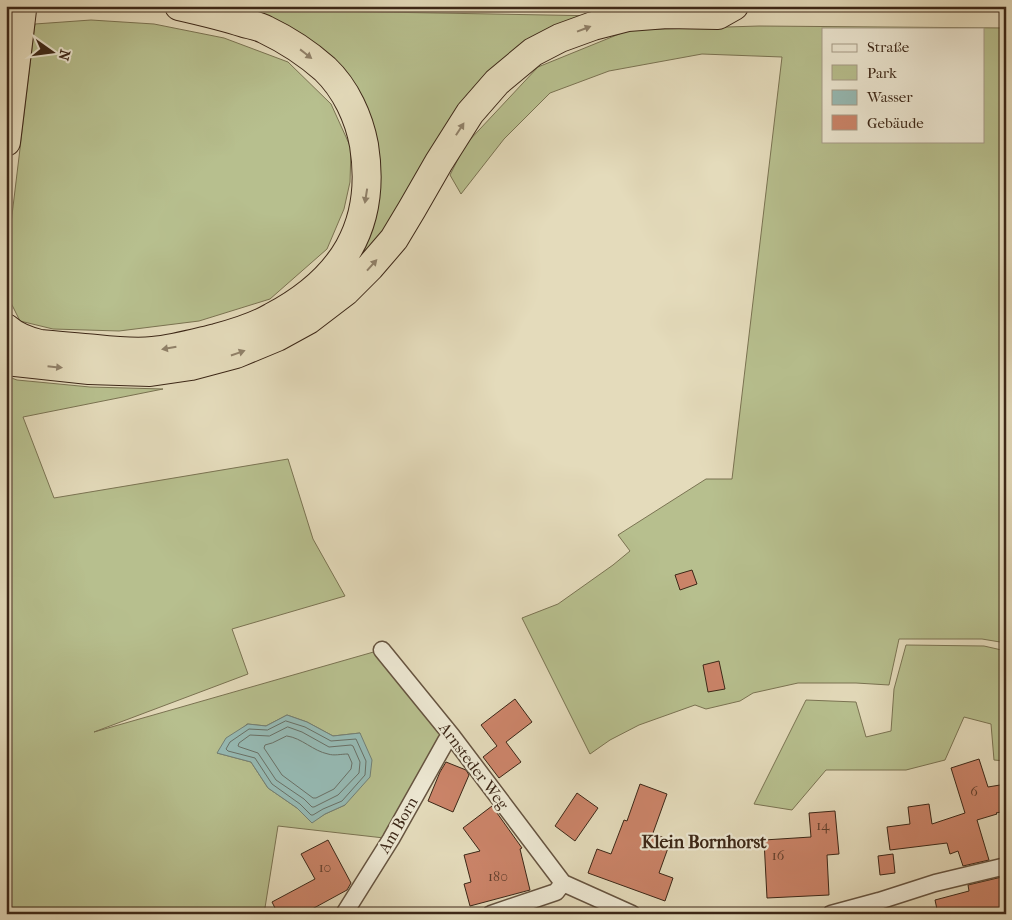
<svg xmlns="http://www.w3.org/2000/svg" width="1012" height="920" font-family="'IM FELL French Canon',serif">
<style>
.green{fill:#b7bf8e;stroke:#7a7352;fill-rule:evenodd}
.water{fill:#96bab4;stroke:#727f75}
.lines{fill:none;stroke-linecap:round;stroke-linejoin:round}
.shore{stroke:#697066;stroke-width:1}
.building{fill:#cb8469;stroke:#3c2717}
.minor-casing{stroke:#665440;stroke-width:19}
.motorway-casing{stroke:#3c2717;stroke-width:30}
.minor{stroke:#ede8d3;stroke-width:16}
.motorway{stroke:#e4dbbb;stroke-width:28}
.oneway{fill:#908169}
.labels{text-anchor:middle;dominant-baseline:central;stroke-width:4.5;stroke-linejoin:round;paint-order:stroke}
.number-label{font-size:14px;fill:#603e2c}
.street-label{font-size:16px;fill:#3c2717;stroke:#ede8d3}
.neighbourhood-label{font-size:18px;font-weight:bold;fill:#3c2717;stroke:#ede8d3}
</style>
<rect width="100%" height="100%" fill="#e4dbbb"/>
<filter id="stains"><feTurbulence type="fractalNoise" baseFrequency=".004" numOctaves="4"/><feColorMatrix values="0 0 0 0 .2 0 0 0 0 .09 0 0 0 0 .02 0 0 0 .5 -.17"/></filter>
<radialGradient id="worn" r=".72"><stop offset=".6" stop-color="#630" stop-opacity="0"/><stop offset="1" stop-color="#630" stop-opacity=".3"/></radialGradient>
<path class="green" d="M 214,9 L 602,16 L 508,60 L 409,202 L 340,283 L 375,215 L 357,95 Z
M 91,20 L 154,24 L 224,38 L 288,62 L 331,104 L 351,148 L 350,182 L 344,209 L 327,249 L 270,299 L 199,321 L 119,331 L 53,329 L 20,321 L 6,293 L 6,265 L 35,24 Z
M 759,26 L 1006,28 L 1006,643 L 982,639 L 899,639 L 889,685 L 856,683 L 798,683 L 753,693 L 740,701 L 706,709 L 695,705 L 639,725 L 610,740 L 590,754 L 522,618 L 558,604 L 613,565 L 630,551 L 618,535 L 706,479 L 732,479 L 782,57 L 702,54 L 609,71 L 550,93 L 504,139 L 461,194 L 450,175 L 465,145 L 538,67 L 629,30 ZM 823,29 L 983,29 L 983,141 L 823,141 Z
M 6,376 L 17,380 L 90,387 L 163,389 L 23,417 L 54,498 L 288,459 L 313,539 L 345,596 L 232,629 L 248,674 L 94,732 L 377,651 L 444,737 L 384,838 L 278,826 L 264,914 L 6,914 ZM 287,715 L 307,722 L 333,736 L 360,733 L 345,805 L 325,814 L 312,822 L 297,808 L 268,788 L 251,762 L 217,753 L 247,724 L 266,726 Z
M 906,645 L 984,646 L 1006,651 L 1006,761 L 994,760 L 991,724 L 964,717 L 945,760 L 906,770 L 826,770 L 792,810 L 754,804 L 806,700 L 856,702 L 866,737 L 891,731 L 894,689 Z"/>
<path class="water" d="M 287,715 L 307,722 L 333,736 L 360,733 L 372,760 L 370,777 L 345,805 L 325,814 L 312,823 L 297,808 L 268,788 L 251,762 L 217,753 L 226,738 L 248,724 L 266,726 Z"/>
<g class="lines">
<path class="shore" d="M 286,721 L 305,727 L 331,741 L 356,739 L 366,761 L 365,775 L 342,801 L 323,809 L 313,815 L 311,815 L 300,804 L 272,784 L 255,758 L 228,751 L 226,749 L 230,742 L 249,729 L 267,730 Z
M 288,727 L 302,732 L 329,747 L 351,745 L 353,746 L 360,762 L 359,773 L 338,795 L 314,807 L 312,807 L 304,799 L 276,780 L 258,753 L 240,747 L 238,746 L 239,743 L 250,735 L 269,736 Z
M 287,736 C 302,738 313,751 328,754 C 334,756 341,754 348,754 L 352,763 L 351,769 L 334,789 L 316,798 L 313,798 L 282,775 L 264,748 L 265,745 L 272,743 Z"/>
</g>
<path class="building" d="M 692,570 L 697,584 L 680,590 L 675,575 Z
M 719,661 L 725,689 L 708,692 L 703,665 Z
M 515,699 L 532,722 L 506,742 L 521,762 L 499,778 L 483,757 L 497,746 L 481,725 Z
M 979,759 L 988,787 L 1006,784 L 1006,811 L 996,813 L 997,814 L 977,820 L 989,860 L 963,866 L 958,851 L 950,854 L 947,843 L 890,850 L 887,827 L 910,824 L 908,807 L 929,804 L 932,824 L 965,813 L 951,768 Z
M 446,762 L 466,770 L 469,775 L 453,812 L 428,801 L 440,772 Z
M 640,784 L 667,794 L 653,833 L 664,838 L 662,845 L 668,848 L 659,873 L 673,878 L 665,901 L 588,873 L 597,849 L 611,854 L 624,820 L 627,821 Z
M 577,793 L 598,808 L 575,841 L 555,826 Z
M 492,806 L 522,848 L 520,849 L 530,890 L 470,906 L 464,884 L 471,882 L 464,855 L 480,851 L 463,828 Z
M 835,811 L 839,854 L 827,855 L 829,895 L 767,898 L 764,840 L 811,837 L 809,813 Z
M 328,840 L 351,883 L 347,890 L 303,914 L 278,914 L 272,902 L 315,879 L 301,854 Z
M 893,854 L 895,873 L 880,875 L 878,856 Z
M 1006,876 L 1006,900 L 1001,901 L 1004,914 L 938,914 L 935,900 L 969,891 L 968,885 Z"/>
<g class="lines">
<g class="minor-casing">
<path id="minor" d="M 382,650 L 452,736 L 563,883 L 632,914
M 344,914 L 391,839 L 446,741 L 452,736
M 491,914 L 556,892 L 563,883
M 831,914 L 879,901 L 935,883 L 1006,866"/>
</g>
<g class="motorway-casing">
<path id="motorway" d="M 6,142 L 22,10
M 6,328 C 16,337 27,341 40,344 C 59,346 78,347 96,349 C 115,351 134,353 153,351 C 174,349 195,343 216,338 C 235,333 255,327 272,317 C 342,280 377,226 364,145 C 359,118 346,89 325,69 C 308,54 287,40 266,30 C 259,26 251,25 244,23 C 223,16 201,11 179,6
M 6,361 L 89,370 L 150,372 L 191,366 L 236,354 L 277,337 L 308,320 L 346,291 L 370,267 L 394,239 L 412,209 L 439,162 L 470,113 L 497,82 L 533,52 L 560,38 L 593,26 L 628,17 L 667,14 L 718,15 L 734,6"/>
</g>
<use href="#minor" class="minor"/>
<use href="#motorway" class="motorway"/>
</g>
<defs><path id="oneway-solid" d="M-6-.8H1V-3.2L6.5 0L1 3.2V.8H-6Z" transform="scale(1.25)"/></defs>
<g class="oneway">
<use href="#oneway-solid" transform="translate(584 29) rotate(-21)"/>
<use href="#oneway-solid" transform="translate(306 54) rotate(38)"/>
<use href="#oneway-solid" transform="translate(460 129) rotate(-57)"/>
<use href="#oneway-solid" transform="translate(366 196) rotate(99)"/>
<use href="#oneway-solid" transform="translate(372 265) rotate(-48)"/>
<use href="#oneway-solid" transform="translate(169 348) rotate(170)"/>
<use href="#oneway-solid" transform="translate(238 353) rotate(-19)"/>
<use href="#oneway-solid" transform="translate(55 367) rotate(6)"/>
</g>
<g class="labels">
<g class="number-label">
<text x="974" y="791">6</text>
<text x="823" y="825">14</text>
<text x="778" y="855">16</text>
<text x="325" y="867">10</text>
<text x="498" y="876">180</text>
</g>
<g class="street-label">
<text transform="translate(474 766) rotate(53)">Arnsteder Weg</text>
<text transform="translate(398 825) rotate(-60)">Am Born</text>
</g>
<g class="neighbourhood-label">
<text x="704" y="842">Klein Bornhorst</text>
</g>
</g>
<rect width="1012" height="920" fill="none" stroke="#e4dbbb" stroke-width="25"/>
<rect x="8" y="8" width="997" height="905" fill="none" stroke="#3c2717" stroke-width="2.5"/>
<rect x="12" y="12" width="987" height="895" fill="none" stroke="#3c2717"/>
<rect x="822" y="28" width="162" height="115" fill="#ede8d3" stroke="#a69b88"/>
<rect x="832" y="44" width="25" height="8" fill="#ede8d3" stroke="#a69b88"/>
<text x="867" y="52" font-size="15" fill="#3c2717">Straße</text>
<rect x="832" y="65" width="25" height="15" fill="#b7bf8e" stroke="#a69b88"/>
<text x="867" y="78" font-size="15" fill="#3c2717">Park</text>
<rect x="832" y="90" width="25" height="15" fill="#96bab4" stroke="#a69b88"/>
<text x="867" y="102" font-size="15" fill="#3c2717">Wasser</text>
<rect x="832" y="115" width="25" height="15" fill="#cb8469" stroke="#a69b88"/>
<text x="867" y="128" font-size="15" fill="#3c2717">Gebäude</text>
<g transform="translate(52 52) rotate(104)" stroke="#ede8d3" stroke-width="4" paint-order="stroke">
<path d="M0-4L9 19L0 12L-9 19Z" fill="#3c2717"/>
<text y="-8" font-size="14" font-weight="bold" text-anchor="middle" fill="#3c2717">N</text>
</g>
<rect width="100%" height="100%" filter="url(#stains)"/>
<rect width="100%" height="100%" fill="url(#worn)"/>
</svg>
